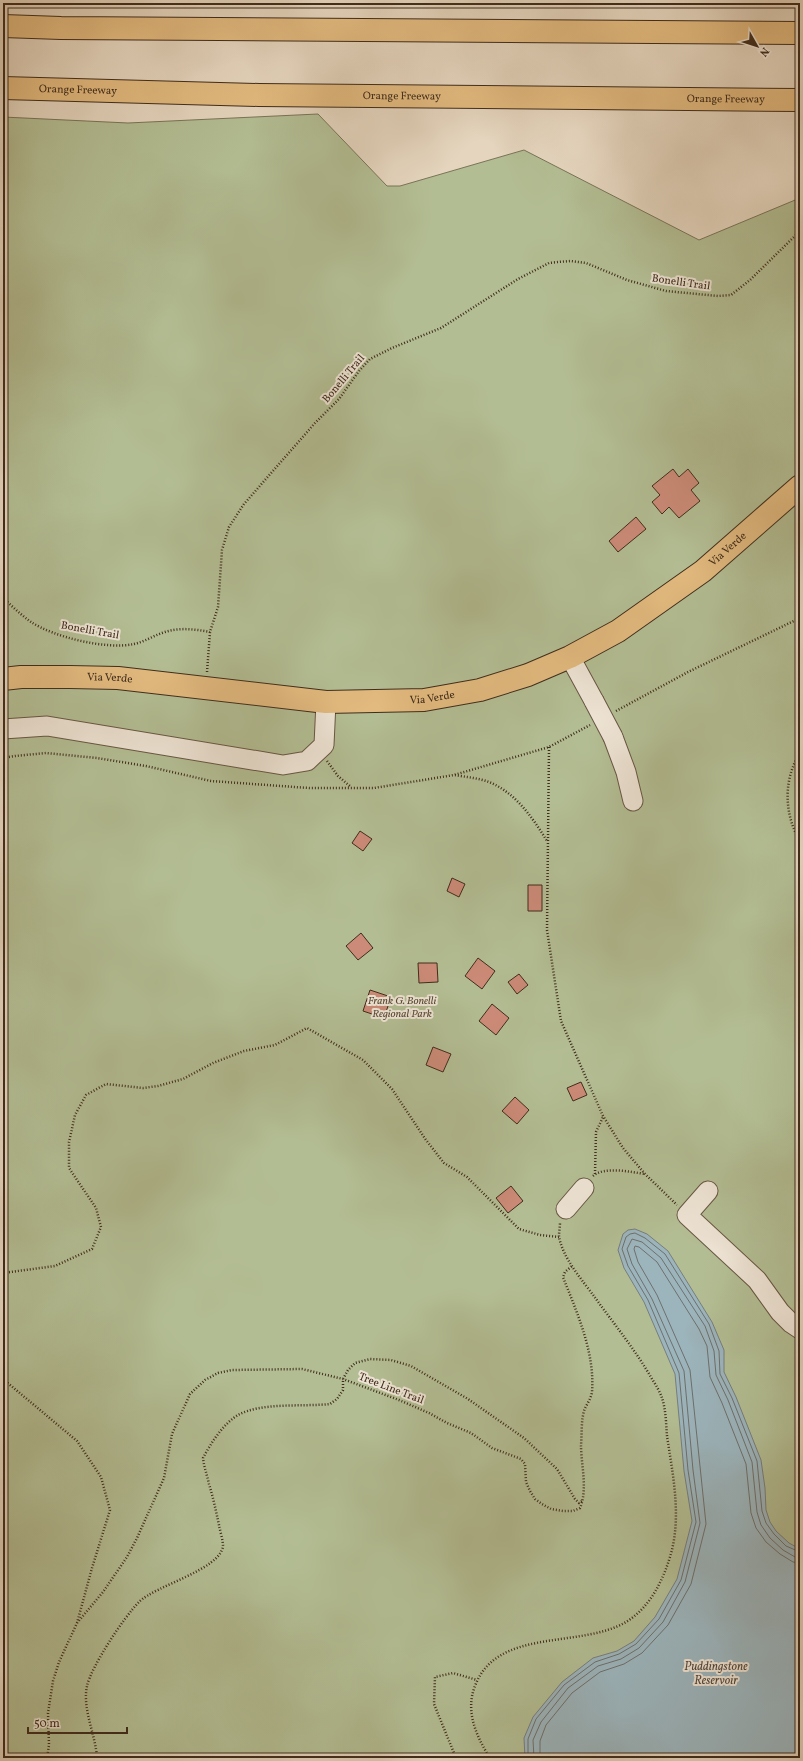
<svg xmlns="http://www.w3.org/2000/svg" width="803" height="1761" font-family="Vollkorn,serif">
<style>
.green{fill:#b3bd93;stroke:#797458}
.water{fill:#9cb5bd;stroke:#777e7d}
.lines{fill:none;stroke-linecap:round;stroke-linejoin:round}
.shore{stroke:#6e706c;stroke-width:1}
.building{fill:#cc8b78;stroke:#3f2c1c}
.minor-casing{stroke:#685644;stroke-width:21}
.major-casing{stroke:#3f2c1c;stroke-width:24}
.highway-casing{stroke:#3f2c1c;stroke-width:24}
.path{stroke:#3f2c1c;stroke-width:2.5;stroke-dasharray:1 2;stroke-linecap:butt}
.minor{stroke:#eee4d5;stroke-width:19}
.major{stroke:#e2ba7f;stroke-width:22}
.highway{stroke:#e2ba7f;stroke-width:22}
.minor-bridge-casing{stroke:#685644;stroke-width:21;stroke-linecap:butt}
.minor-bridge{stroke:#eee4d5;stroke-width:19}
.labels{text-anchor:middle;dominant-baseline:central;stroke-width:4;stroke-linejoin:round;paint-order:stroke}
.street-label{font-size:11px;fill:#3f2c1c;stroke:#eee4d5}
.park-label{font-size:11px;font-style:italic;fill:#564934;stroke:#eee4d5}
.water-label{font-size:12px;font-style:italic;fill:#52473c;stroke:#eee4d5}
</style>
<rect width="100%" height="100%" fill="#e5d5be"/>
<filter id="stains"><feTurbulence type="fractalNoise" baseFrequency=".005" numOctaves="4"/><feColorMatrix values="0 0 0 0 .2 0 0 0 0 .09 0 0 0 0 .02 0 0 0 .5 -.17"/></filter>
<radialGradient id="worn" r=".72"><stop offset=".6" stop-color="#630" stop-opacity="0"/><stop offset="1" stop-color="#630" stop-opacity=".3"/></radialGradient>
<path class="green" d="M 318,114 L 387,186 L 400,186 L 524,150 L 699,240 L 800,198 L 800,1758 L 3,1758 L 3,117 L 128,123 Z"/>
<path class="water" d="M 635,1229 L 647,1234 L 668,1251 L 712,1322 L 724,1350 L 724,1372 L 736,1397 L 761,1460 L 765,1488 L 766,1510 L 770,1522 L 776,1531 L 789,1543 L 800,1549 L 800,1758 L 525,1758 L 524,1738 L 533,1717 L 562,1682 L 593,1658 L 617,1651 L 634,1641 L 655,1617 L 677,1579 L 692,1521 L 684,1471 L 675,1374 L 644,1302 L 624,1268 L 618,1250 L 623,1234 L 628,1230 Z"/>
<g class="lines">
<path class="shore" d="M 528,1758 L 528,1739 L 536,1719 L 564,1685 L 595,1662 L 619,1654 L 636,1644 L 659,1619 L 681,1580 L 696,1522 L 688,1470 L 679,1373 L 648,1300 L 628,1266 L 622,1249 L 626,1237 L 630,1234 L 635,1233 L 645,1238 L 665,1254 L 709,1324 L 719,1351 L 720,1374 L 732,1398 L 757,1461 L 762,1511 L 766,1523 L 774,1534 L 786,1546 L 800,1552
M 534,1758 L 533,1740 L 541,1722 L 568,1688 L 598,1666 L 621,1659 L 639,1648 L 663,1622 L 685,1582 L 700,1523 L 693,1470 L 684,1371 L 652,1299 L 632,1264 L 627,1249 L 632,1239 L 642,1242 L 661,1258 L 705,1326 L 714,1351 L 716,1375 L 728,1400 L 752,1462 L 757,1512 L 761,1525 L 770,1538 L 783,1550 L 795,1557 L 800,1557
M 540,1758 L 540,1741 L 546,1725 L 572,1693 L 600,1672 L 624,1664 L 642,1653 L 668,1625 L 691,1584 L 706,1524 L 690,1370 L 657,1295 L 638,1262 L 634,1249 L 635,1246 L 639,1247 L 657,1262 L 699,1329 L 707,1346 L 710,1377 L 722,1403 L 746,1464 L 751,1513 L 756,1528 L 766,1542 L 780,1554 L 793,1562 L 800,1563"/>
</g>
<path class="building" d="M 673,469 L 679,477 L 688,469 L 699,483 L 691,490 L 700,501 L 679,518 L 669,507 L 662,514 L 652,502 L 660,495 L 652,486 Z
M 636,517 L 646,529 L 618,552 L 609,541 Z
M 360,831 L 372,839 L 363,851 L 352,843 Z
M 452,878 L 465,884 L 459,897 L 447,891 Z
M 528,885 L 542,885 L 542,911 L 528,911 Z
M 361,933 L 373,948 L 358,960 L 346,946 Z
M 478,958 L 495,971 L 482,989 L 465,976 Z
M 418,963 L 437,963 L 438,982 L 419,983 Z
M 519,974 L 528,985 L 517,994 L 508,982 Z
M 370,990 L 391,997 L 384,1018 L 363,1011 Z
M 492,1004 L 509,1018 L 496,1035 L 479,1021 Z
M 433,1047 L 451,1054 L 443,1072 L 426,1065 Z
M 581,1082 L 587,1095 L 573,1101 L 567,1088 Z
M 515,1097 L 529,1110 L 517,1124 L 502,1111 Z
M 511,1186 L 523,1201 L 508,1213 L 496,1198 Z"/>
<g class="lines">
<g class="minor-casing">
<path id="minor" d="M 570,657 L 594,701
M 3,729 L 47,726 L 283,765 L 307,761 L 324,745 L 326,702
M 613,737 L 626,772 L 633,801
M 708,1191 L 687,1215 L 757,1280 L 780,1312 L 791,1323 L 800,1329
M 566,1209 L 584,1188"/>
</g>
<g class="major-casing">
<g id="major">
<path id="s1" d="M 3,679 L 21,677 L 70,677 L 118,678 L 326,702 L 424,700 L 480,690 L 528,675 L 570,657 L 618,631 L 703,571 L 800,486"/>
</g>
</g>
<g class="highway-casing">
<g id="highway">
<path d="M 3,26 L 61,28 L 800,33"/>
<path id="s2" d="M 3,88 L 259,95 L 800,100"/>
</g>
</g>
<path class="path" d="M 3,598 C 12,606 21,615 31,622 C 54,637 106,650 134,644 C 144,642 153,636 162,633 C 178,627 194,629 210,632
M 207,672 L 210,632 L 218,607 L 222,550 L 229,527 L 244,504 L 315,423 L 339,399 L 359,371 L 370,359 L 392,348 L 441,328 L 518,279 L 549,263 L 558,262 L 571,261 L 586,263 L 627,280 L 666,291 L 718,296 L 731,295 L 750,280 L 800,231
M 616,711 L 688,672 L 800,618
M 549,747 L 547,930 L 561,1021 L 603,1116 L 623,1148 L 645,1174 L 677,1205
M 800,753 C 783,779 784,815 800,841
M 3,758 L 15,756 L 46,753 L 97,758 L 146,766 L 211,781 L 309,788 L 374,788 L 454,775 L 549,747 L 590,725
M 327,761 L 338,776 L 351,787
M 455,775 C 465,777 479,778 489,782 C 516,793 532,817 547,841
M 595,1174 L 596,1132 L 603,1117
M 593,1176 C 604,1166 631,1172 645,1174
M 3,1273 L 55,1266 L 92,1249 L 101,1227 L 96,1208 L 69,1168 L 69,1142 L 75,1115 L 86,1095 L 106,1084 L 143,1088 L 158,1086 L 183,1079 L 213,1063 L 244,1051 L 275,1045 L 307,1028 L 363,1060 L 392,1089 L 426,1140 L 444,1163 L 467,1177 L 519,1229 L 540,1235 L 559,1237
M 3,1379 L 77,1441 L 101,1477 L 110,1510 L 92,1568 L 77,1623 L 59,1662 L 53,1681 L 48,1713 L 49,1745 L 47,1758
M 77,1623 L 103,1592 L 127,1557 L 137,1538 L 164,1478 L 172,1434 L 190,1394 L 205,1380 L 218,1373 L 232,1370 L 302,1369 L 343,1379 L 399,1400 L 429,1413 L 447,1423 L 471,1433 L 492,1448 L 521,1459 L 525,1464 L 526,1482 L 530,1491 L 535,1499 L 542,1504 L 551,1509 L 563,1511 L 573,1511 L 580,1508 C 588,1489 581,1465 581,1445 C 582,1434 581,1422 584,1411 C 586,1405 591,1399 592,1392 C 595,1352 577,1313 563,1277 L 565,1272 L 572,1266
M 97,1758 C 96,1736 82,1709 87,1686 C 91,1667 124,1617 139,1602 C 156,1585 220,1570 223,1546 C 223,1540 220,1531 219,1525 C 216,1511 213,1497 209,1484 C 207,1475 204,1467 203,1458 C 211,1443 223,1424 238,1415 C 262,1402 302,1407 330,1404 L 337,1399 L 343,1390 L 343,1379 L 348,1370 L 355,1363 L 370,1359 L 391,1360 L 411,1366 L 468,1399 L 524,1438 L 557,1469 L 575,1499 L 579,1503 L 582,1501
M 456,1758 L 434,1704 L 435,1677 L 453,1673 L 477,1680
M 490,1758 C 476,1736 465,1711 475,1686 C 497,1627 580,1649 626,1622 C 649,1608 662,1583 670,1557 C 682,1518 673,1476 667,1436 C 666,1424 666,1410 662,1398 C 660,1392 656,1385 652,1379 C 636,1351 615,1325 596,1299 C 584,1282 562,1258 559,1236 C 559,1232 560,1227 560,1222"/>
<use href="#minor" class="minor"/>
<use href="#major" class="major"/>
<use href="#highway" class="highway"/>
<g class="minor-bridge-casing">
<path id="minor-bridge" d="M 594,701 L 613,737"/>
</g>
<use href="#minor-bridge" class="minor-bridge"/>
</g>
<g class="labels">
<g class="street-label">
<text stroke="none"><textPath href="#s2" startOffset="75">Orange Freeway</textPath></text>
<text stroke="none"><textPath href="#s2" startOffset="399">Orange Freeway</textPath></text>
<text stroke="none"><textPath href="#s2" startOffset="723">Orange Freeway</textPath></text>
<text transform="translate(681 283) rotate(8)">Bonelli Trail</text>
<text transform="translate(344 379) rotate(-50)">Bonelli Trail</text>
<text stroke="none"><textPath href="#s1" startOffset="767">Via Verde</textPath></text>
<text transform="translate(90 631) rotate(10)">Bonelli Trail</text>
<text stroke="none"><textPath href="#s1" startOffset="107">Via Verde</textPath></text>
<text stroke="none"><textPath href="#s1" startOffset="431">Via Verde</textPath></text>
<text transform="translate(391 1389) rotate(21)">Tree Line Trail</text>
</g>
<g class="park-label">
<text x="402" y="1001">Frank G. Bonelli<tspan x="402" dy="13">Regional Park</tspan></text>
</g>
<g class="water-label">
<text x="716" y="1667">Puddingstone<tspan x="716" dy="14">Reservoir</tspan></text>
</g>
</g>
<rect width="803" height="1761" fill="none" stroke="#e5d5be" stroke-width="16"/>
<rect x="4" y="4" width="795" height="1753" fill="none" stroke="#3f2c1c" stroke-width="2"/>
<rect x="8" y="8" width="787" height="1745" fill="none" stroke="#3f2c1c"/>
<g transform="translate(757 46) rotate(129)" stroke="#eee4d5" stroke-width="3" paint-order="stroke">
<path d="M0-3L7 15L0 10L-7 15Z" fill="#3f2c1c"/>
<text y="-6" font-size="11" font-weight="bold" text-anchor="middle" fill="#3f2c1c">N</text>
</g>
<path d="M28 1727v6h99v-6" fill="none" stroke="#3f2c1c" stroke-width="2"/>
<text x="34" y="1727" font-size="12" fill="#3f2c1c" stroke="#eee4d5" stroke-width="3" paint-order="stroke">50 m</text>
<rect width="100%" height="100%" filter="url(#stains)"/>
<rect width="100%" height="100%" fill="url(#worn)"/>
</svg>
